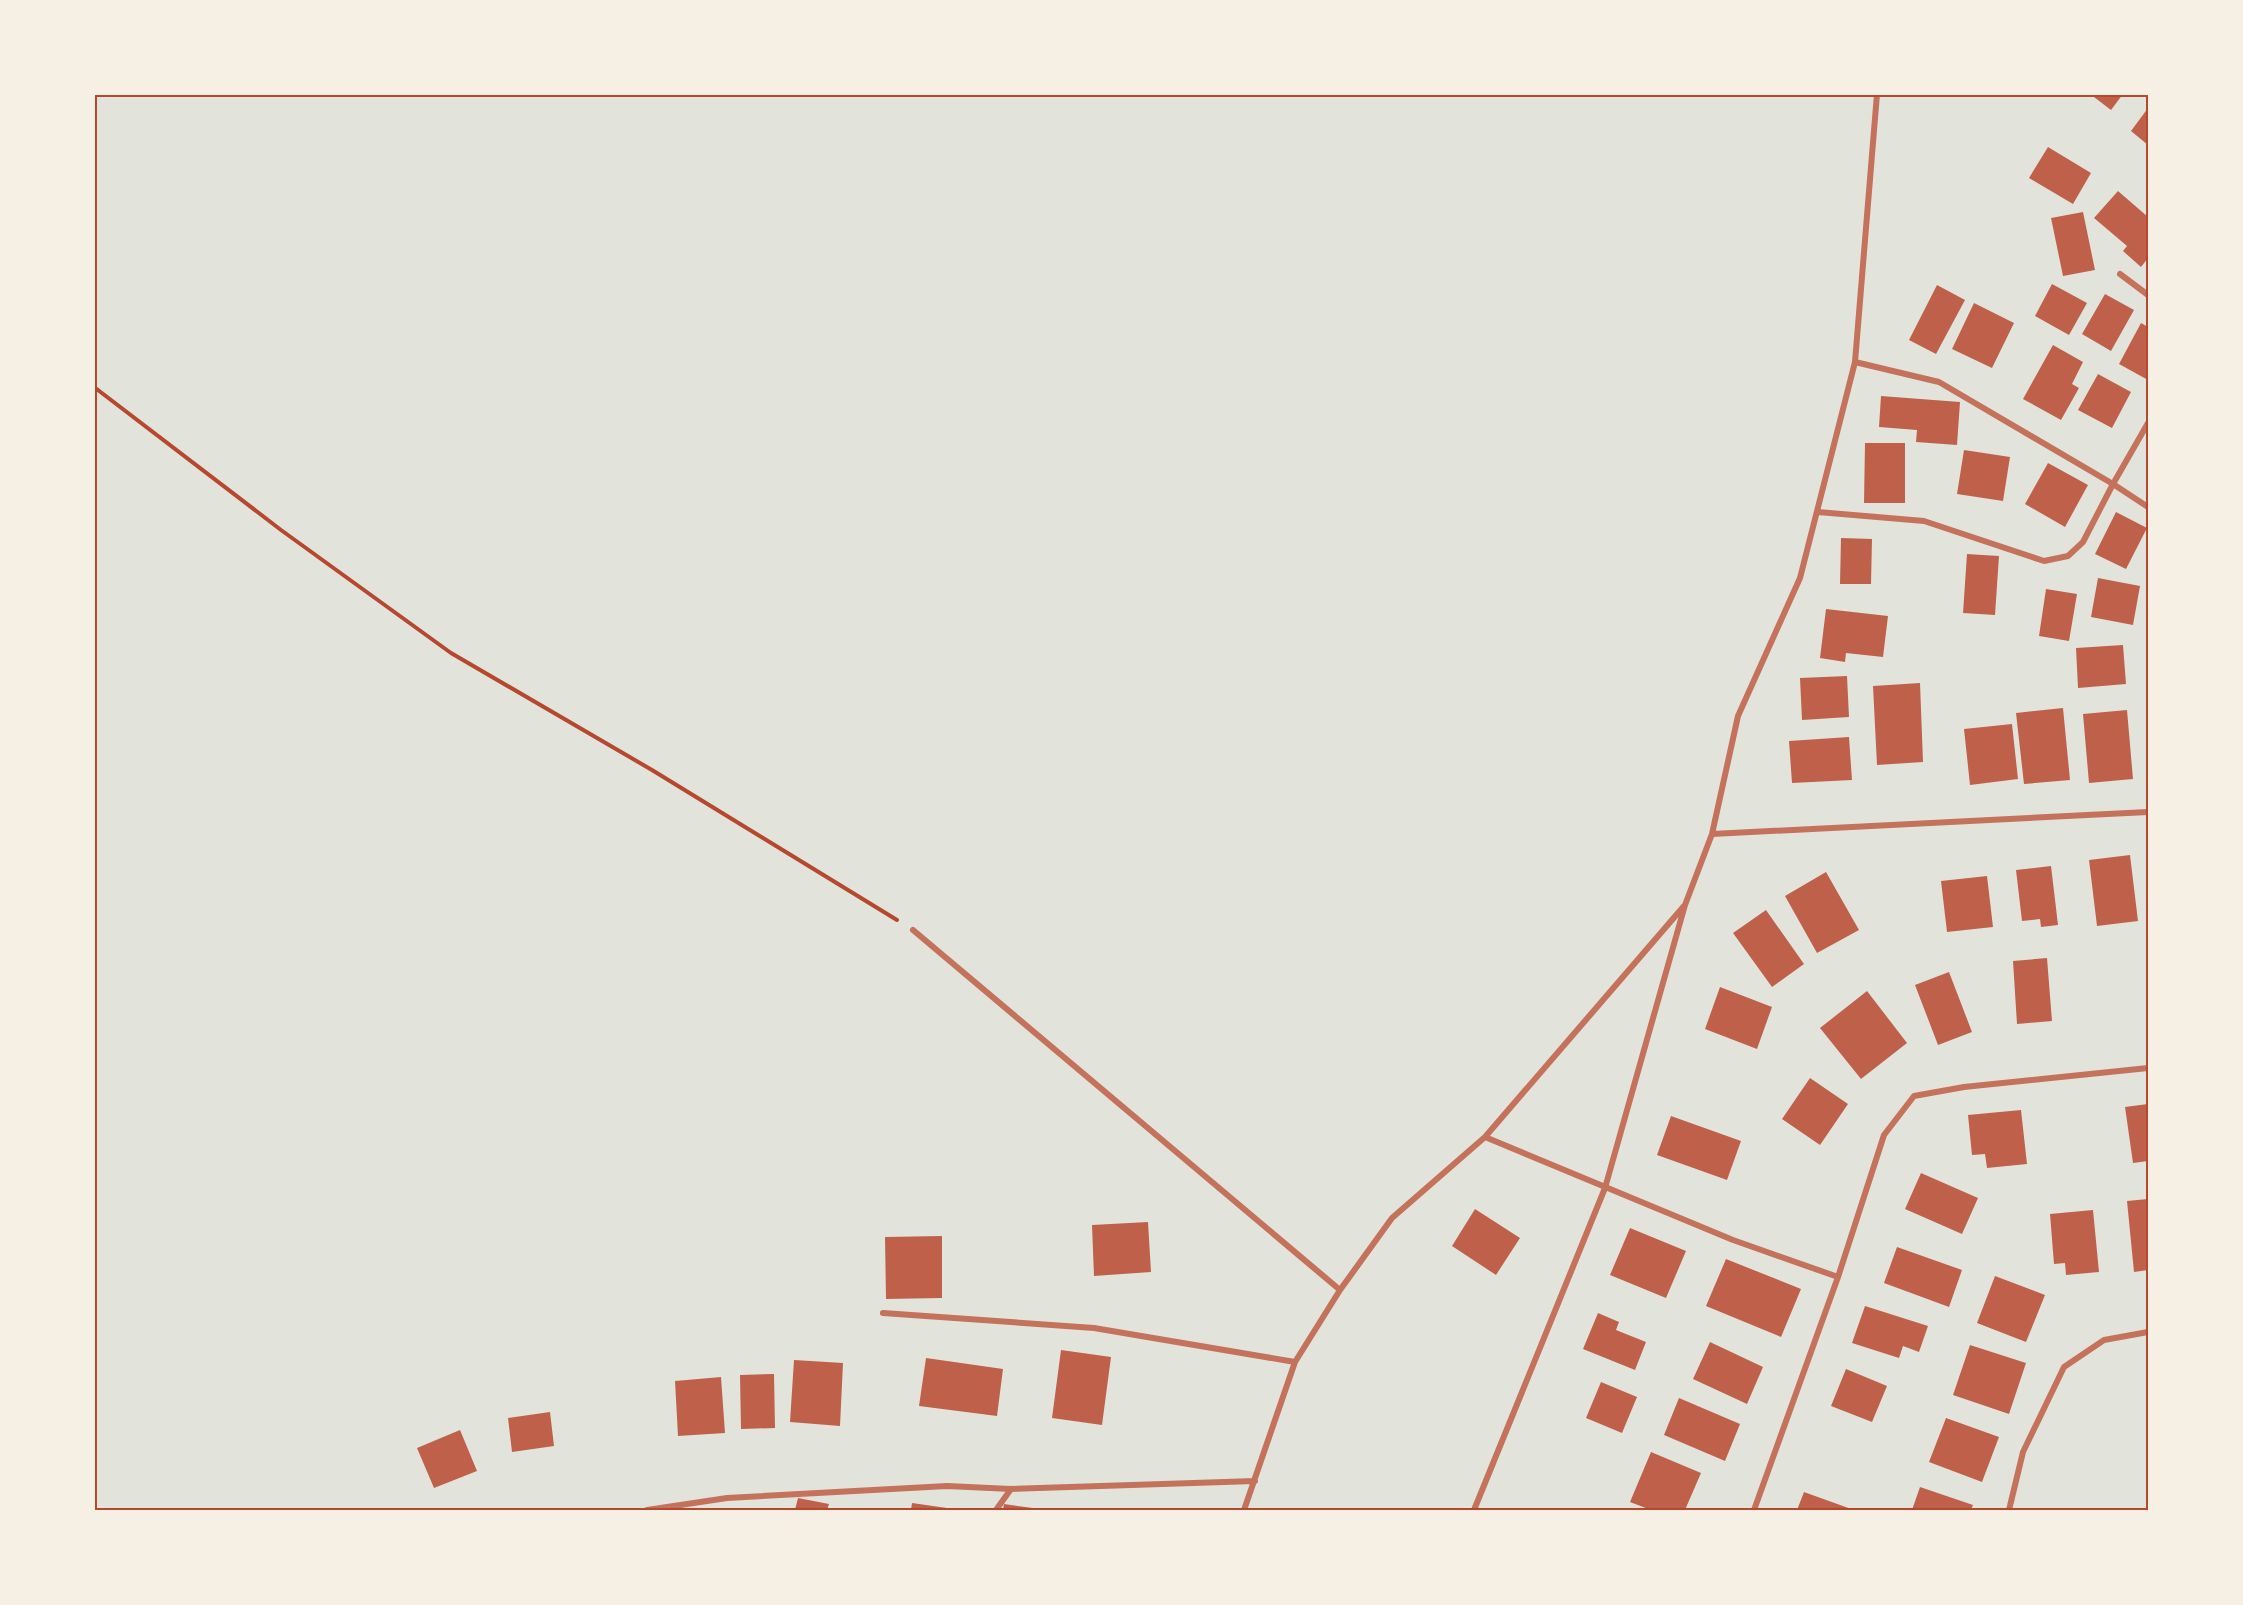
<svg xmlns="http://www.w3.org/2000/svg" width="2243" height="1605" font-family="'DM Sans',sans-serif">
<style>
.green{fill:#e2e4dc}
.building{fill:#bf614a}
.lines{fill:none;stroke-linecap:round;stroke-linejoin:round}
.path{stroke:#b5482f;stroke-width:4}
.minor{stroke:#c5725c;stroke-width:6}
.neatline{fill:none;stroke:#b5482f;stroke-width:2}
</style>
<rect width="100%" height="100%" fill="#f6efe4"/>
<path class="green" d="M 94,95 L 2148,95 L 2148,1510 L 95,1510 Z"/>
<path class="building" d="M 2090,94 L 2123,94 L 2111,110 Z
M 2148,108 L 2148,145 L 2131,131 Z
M 2048,147 L 2091,173 L 2073,204 L 2029,178 Z
M 2118,191 L 2148,217 L 2148,258 L 2141,267 L 2123,251 L 2127,246 L 2094,218 Z
M 2083,212 L 2095,270 L 2063,276 L 2051,218 Z
M 2052,284 L 2087,303 L 2069,335 L 2035,316 Z
M 1937,285 L 1965,300 L 1936,354 L 1909,340 Z
M 2105,294 L 2134,310 L 2111,351 L 2082,334 Z
M 1974,303 L 2014,323 L 1992,368 L 1952,349 Z
M 2141,323 L 2148,327 L 2148,380 L 2119,364 Z
M 2053,345 L 2083,362 L 2072,384 L 2079,388 L 2061,420 L 2023,399 Z
M 2098,374 L 2131,392 L 2112,428 L 2078,410 Z
M 1881,396 L 1960,402 L 1957,445 L 1916,442 L 1917,430 L 1879,427 Z
M 1865,443 L 1905,443 L 1905,503 L 1864,503 Z
M 1964,450 L 2010,457 L 2003,501 L 1957,494 Z
M 2048,463 L 2088,485 L 2065,527 L 2025,504 Z
M 2116,512 L 2147,528 L 2126,569 L 2095,554 Z
M 1841,538 L 1872,539 L 1871,584 L 1840,584 Z
M 1967,554 L 1999,556 L 1995,615 L 1963,613 Z
M 2098,578 L 2140,586 L 2133,625 L 2091,617 Z
M 2046,589 L 2077,594 L 2069,641 L 2039,636 Z
M 1826,609 L 1888,616 L 1883,657 L 1846,653 L 1845,662 L 1820,658 Z
M 2123,645 L 2126,684 L 2078,688 L 2076,648 Z
M 1847,676 L 1849,717 L 1802,720 L 1800,678 Z
M 1920,683 L 1923,762 L 1877,765 L 1873,686 Z
M 2063,708 L 2070,780 L 2024,784 L 2016,713 Z
M 2127,710 L 2133,779 L 2089,783 L 2083,714 Z
M 2012,724 L 2018,779 L 1970,785 L 1964,729 Z
M 1849,737 L 1852,780 L 1792,783 L 1789,741 Z
M 2130,855 L 2138,921 L 2097,926 L 2089,860 Z
M 2051,866 L 2058,925 L 2041,927 L 2040,919 L 2022,921 L 2016,870 Z
M 1826,872 L 1859,930 L 1817,953 L 1785,896 Z
M 1987,876 L 1993,927 L 1947,932 L 1941,881 Z
M 1766,910 L 1804,964 L 1772,987 L 1733,933 Z
M 2047,958 L 2052,1021 L 2017,1024 L 2013,961 Z
M 1949,972 L 1972,1032 L 1938,1045 L 1915,985 Z
M 1720,987 L 1772,1007 L 1757,1049 L 1705,1029 Z
M 1867,991 L 1907,1043 L 1861,1079 L 1820,1028 Z
M 1810,1078 L 1848,1104 L 1820,1145 L 1782,1119 Z
M 2148,1104 L 2148,1161 L 2133,1163 L 2125,1107 Z
M 2021,1110 L 2027,1164 L 1987,1168 L 1985,1154 L 1972,1155 L 1968,1115 Z
M 1671,1116 L 1741,1141 L 1727,1180 L 1657,1155 Z
M 1921,1173 L 1978,1198 L 1962,1234 L 1905,1209 Z
M 2148,1199 L 2148,1270 L 2134,1272 L 2127,1201 Z
M 1475,1209 L 1520,1238 L 1496,1275 L 1452,1246 Z
M 2093,1210 L 2099,1272 L 2066,1275 L 2065,1263 L 2054,1264 L 2050,1214 Z
M 1148,1222 L 1151,1272 L 1094,1276 L 1092,1225 Z
M 1630,1228 L 1686,1251 L 1666,1298 L 1610,1275 Z
M 942,1236 L 942,1298 L 886,1299 L 885,1237 Z
M 1897,1247 L 1962,1270 L 1949,1307 L 1884,1283 Z
M 1726,1259 L 1801,1289 L 1781,1337 L 1706,1306 Z
M 1995,1276 L 2045,1295 L 2026,1342 L 1977,1323 Z
M 1865,1306 L 1928,1326 L 1919,1352 L 1903,1346 L 1899,1358 L 1852,1343 Z
M 1598,1313 L 1619,1322 L 1616,1330 L 1646,1342 L 1635,1370 L 1583,1349 Z
M 1710,1342 L 1763,1367 L 1747,1404 L 1693,1379 Z
M 1970,1345 L 2026,1363 L 2009,1414 L 1953,1395 Z
M 1061,1350 L 1111,1357 L 1102,1425 L 1052,1418 Z
M 926,1358 L 1003,1369 L 997,1416 L 919,1406 Z
M 794,1360 L 843,1363 L 840,1426 L 790,1422 Z
M 1846,1369 L 1887,1386 L 1872,1422 L 1831,1406 Z
M 774,1374 L 775,1428 L 741,1429 L 740,1375 Z
M 721,1377 L 725,1433 L 678,1436 L 675,1381 Z
M 1601,1382 L 1637,1397 L 1622,1433 L 1586,1418 Z
M 1679,1398 L 1740,1424 L 1725,1461 L 1664,1435 Z
M 550,1412 L 554,1446 L 512,1452 L 508,1418 Z
M 1946,1418 L 1999,1437 L 1982,1482 L 1929,1462 Z
M 460,1430 L 477,1471 L 434,1488 L 417,1448 Z
M 1651,1452 L 1701,1473 L 1685,1510 L 1651,1510 L 1630,1502 Z
M 1920,1487 L 1973,1505 L 1971,1510 L 1912,1510 Z
M 1804,1492 L 1854,1510 L 1797,1510 Z
M 798,1498 L 829,1504 L 827,1510 L 795,1510 Z
M 912,1503 L 947,1508 L 947,1510 L 911,1510 Z
M 1004,1504 L 1040,1509 L 1040,1510 L 1003,1510 Z"/>
<g class="lines">
<path class="path" d="M 94,387 L 281,530 L 451,653 L 652,770 L 897,920"/>
<path class="minor" d="M 2120,274 L 2148,295
M 1855,362 L 1939,382 L 2113,484 L 2148,507
M 1818,512 L 1924,521 L 2044,561 L 2068,556 L 2083,542 L 2113,484 L 2148,423
M 1712,834 L 2148,812
M 913,930 L 1340,1290
M 1485,1137 L 1733,1240 L 1838,1277
M 883,1313 L 1094,1328 L 1295,1362
M 647,1510 L 727,1498 L 947,1486 L 1011,1489 L 1255,1481
M 996,1510 L 1011,1489
M 1244,1510 L 1295,1362 L 1340,1290 L 1392,1218 L 1485,1137 L 1684,906
M 1474,1510 L 1605,1188 L 1685,905 L 1712,834 L 1738,716 L 1800,578 L 1855,362 L 1877,94
M 1754,1510 L 1838,1277 L 1884,1135 L 1914,1096 L 1964,1087 L 2148,1068
M 2009,1510 L 2023,1452 L 2064,1367 L 2104,1340 L 2148,1332"/>
</g>
<rect width="2243" height="1605" fill="none" stroke="#f6efe4" stroke-width="192"/>
<rect x="96" y="96" width="2051" height="1413" class="neatline"/>
</svg>
